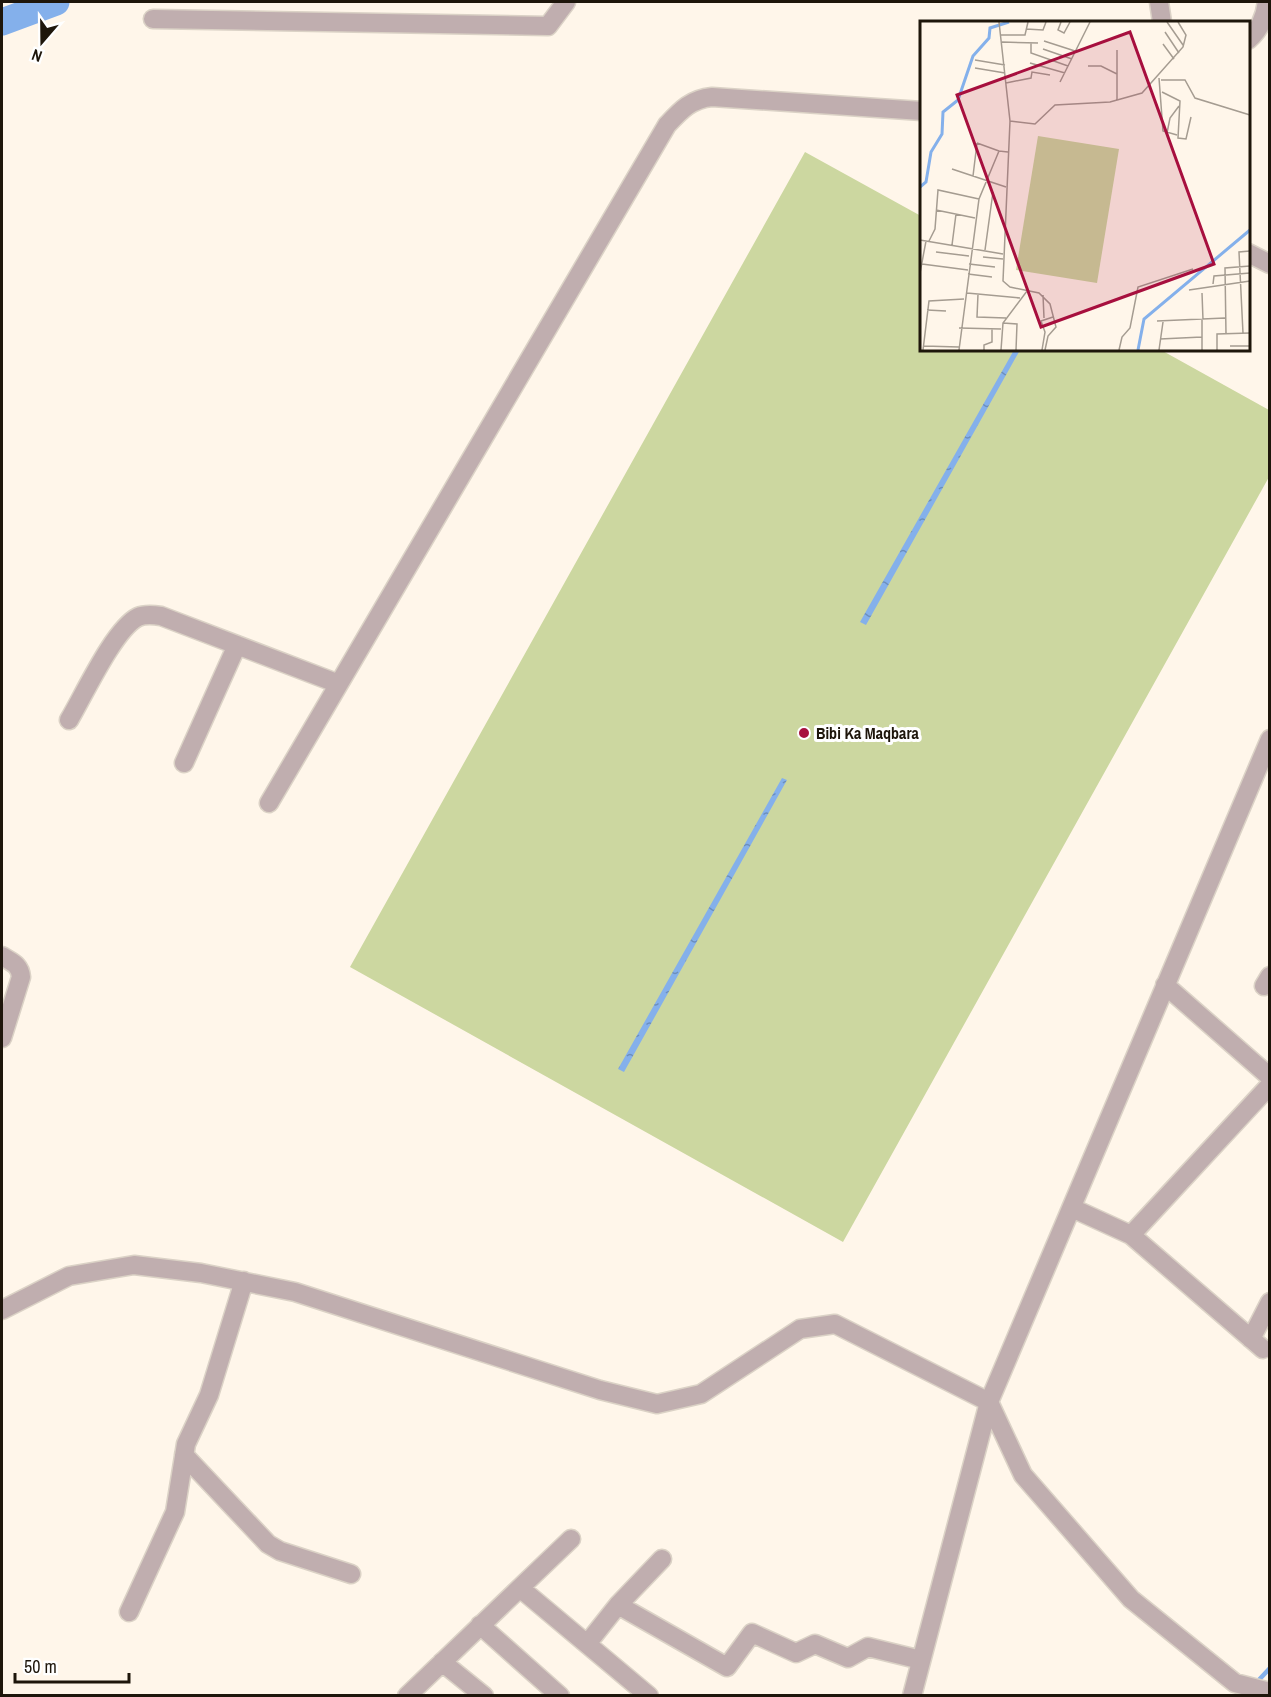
<svg xmlns="http://www.w3.org/2000/svg" width="1271" height="1697" font-family="'Archivo Narrow',sans-serif">
<style>
.green{fill:#ccd7a0}
.water{fill:url(#water-ripples)}
.lines{fill:none;stroke-linecap:round;stroke-linejoin:round}
.stream{stroke:#84b0eb;stroke-width:4.5}
.river{stroke:#84b0eb;stroke-width:27}
.minor-casing{stroke:#dbd2c6;stroke-width:21}
.minor{stroke:#c0aeaf;stroke-width:18}
.poi-dot{fill:#a70f3e;stroke:#fff;stroke-width:2}
.labels{text-anchor:middle;dominant-baseline:central;stroke-width:6;stroke-linejoin:round;paint-order:stroke}
.poi-label{font-size:16px;font-weight:bold;fill:#1e160b;stroke:#fff;text-anchor:start}
.inset-river{fill:none;stroke:#84b0eb;stroke-width:3}
.inset-road{fill:none;stroke:#a59c91;stroke-width:1.5}
.view{fill:#a70f3e;fill-opacity:0.15;stroke:#a70f3e;stroke-width:3}
.inset-edge{fill:none;stroke:#1e160b;stroke-width:3}
</style>
<defs>
<pattern id="water-ripples" width="26" height="14" patternUnits="userSpaceOnUse" patternTransform="scale(1.5)"><rect width="26" height="14" fill="#84b0eb"/><path d="M2 4q2-2 4 0t4 0M15 11q2-2 4 0t4 0" fill="none" stroke="#6b8ebd"/></pattern>
</defs>
<rect width="100%" height="100%" fill="#fff6ea"/>
<path class="green" d="M 805,152 L 921,216 L 922,350 L 1161,350 L 1269,410 L 1269,477 L 843,1242 L 350,967 Z"/>
<path class="water" d="M 1014,350 L 1020,350 L 866,625 L 860,622 Z
M 782,778 L 787,780 L 624,1072 L 618,1069 Z"/>
<g class="lines">
<path class="stream" d="M 1256,1683 L 1270,1668"/>
<path class="river" d="M 2,22 L 56,2"/>
<g class="minor-casing">
<path id="minor" d="M 1159,2 L 1162,22
M 153,19 L 548,26 L 566,2
M 1248,40 C 1260,30 1265,17 1267,2
M 1248,253 L 1270,264
M 69,720 C 84,695 114,629 138,617 C 145,614 154,615 161,616 L 339,684
M 184,763 L 237,645
M 269,803 L 667,125 C 681,110 691,99 712,97 L 922,111
M 2,956 C 11,962 20,964 21,977 L 2,1038
M 1165,985 L 1270,1077
M 1264,986 L 1270,976
M 1072,1208 L 1131,1235 L 1270,1085
M 1131,1235 L 1263,1349
M 2,1310 L 69,1276 L 134,1265 L 201,1273 L 295,1292 L 600,1390 L 657,1404 L 701,1394 L 800,1329 L 835,1324 L 989,1402 L 1023,1475 L 1131,1599 L 1235,1683 L 1270,1692
M 1251,1339 L 1270,1302
M 184,1455 L 268,1544 L 280,1551 L 351,1574
M 520,1588 L 649,1696
M 618,1605 L 727,1667 L 752,1633 L 796,1653 L 815,1644 L 848,1658 L 868,1647 L 921,1660
M 129,1612 L 175,1512 L 186,1444 L 209,1395 L 244,1281
M 480,1625 L 560,1696
M 587,1644 L 618,1605 L 662,1559
M 442,1662 L 484,1696
M 407,1696 L 571,1539
M 912,1696 L 989,1402 L 1270,739"/>
</g>
<use href="#minor" class="minor"/>
</g>
<circle class="poi-dot" cx="804" cy="733" r="6"/>
<g class="labels">
<g class="poi-label">
<text x="816" y="733">Bibi Ka Maqbara</text>
</g>
</g>
<g transform="translate(920 21)">
<rect width="330" height="330" fill="#fff6ea"/>
<path d="M 118,115 L 199,128 L 177,262 L 96,249 Z" fill="#ccd7a0"/>
<path class="inset-river" d="M 0,166 L 6,161 L 11,131 L 22,113 L 23,91 L 38,79 L 53,35 L 69,17 L 70,7 L 89,1M 218,329 L 224,298 L 330,209"/>
<path class="inset-road" d="M 79,1 L 90,100 L 83,260 L 90,266 L 119,272 L 130,283 L 136,306 L 128,315 L 125,329M 141,1 L 138,9 L 144,12 L 150,1M 247,1 L 263,24M 106,8 L 123,9 L 126,1M 245,11 L 259,32M 81,14 L 105,14 L 108,1M 124,20 L 155,30M 82,21 L 118,22M 111,22 L 111,32 L 148,45M 243,23 L 254,38M 123,28 L 152,38M 197,29 L 197,80M 55,39 L 85,44M 110,42 L 145,52M 168,45 L 181,45 L 197,53M 55,47 L 85,52M 239,57 L 243,110 L 257,114M 241,59 L 265,59 L 275,77 L 330,94M 140,61 L 170,1M 86,62 L 111,57 L 112,51 L 130,54M 242,71 L 260,80 L 258,117 L 266,118 L 271,96M 90,100 L 115,103 L 135,84 L 190,81 L 222,72 L 263,26 L 266,14 L 258,1M 247,112 L 250,97 L 259,85M 57,122 L 79,130M 32,148 L 86,166M 53,155 L 57,122M 16,189 L 55,197M 0,219 L 83,233M 9,220 L 15,208 L 18,169 L 59,178M 32,224 L 36,193M 65,229 L 73,171M 16,231 L 49,235M 63,236 L 83,238M 2,243 L 48,249M 49,243 L 75,246M 0,252 L 6,220M 48,253 L 72,256M 293,263 L 294,255 L 330,252M 269,269 L 330,260M 47,272 L 100,277M 282,272 L 283,299M 58,273 L 57,296 L 86,297M 123,274 L 124,297M 7,289 L 26,290M 282,299 L 282,329M 237,300 L 305,297M 83,302 L 97,303 L 96,329M 39,307 L 81,308M 323,312 L 319,231 L 330,230M 306,313 L 305,247 L 330,245M 240,318 L 282,316M 4,325 L 39,326M 310,325 L 330,325M 3,329 L 9,280 L 44,278M 39,329 L 59,178 L 79,130 L 88,131M 64,329 L 64,324 L 72,321 L 72,308M 81,329 L 83,302 L 107,270M 122,329 L 125,311 L 121,300 L 133,296M 199,329 L 202,316 L 210,307 L 218,266 L 273,248M 239,329 L 243,301M 297,329 L 297,313 L 330,312"/>
<path class="view" d="M 210,11 L 294,243 L 121,306 L 37,74 Z"/>
<rect width="330" height="330" class="inset-edge"/>
</g>
<rect width="1271" height="1697" fill="none" stroke="#1e160b" stroke-width="6"/>
<g transform="translate(42 42) rotate(200)" stroke="#ffffff" stroke-width="4.5" paint-order="stroke">
<path d="M0-4.5L10 22L0 15L-10 22Z" fill="#1e160b"/>
<text y="-9" font-size="16" font-weight="bold" text-anchor="middle" fill="#1e160b">N</text>
</g>
<path d="M15 1673v9h114v-9" fill="none" stroke="#1e160b" stroke-width="3"/>
<text x="24" y="1673" font-size="18" fill="#1e160b" stroke="#ffffff" stroke-width="4.5" paint-order="stroke">50 m</text>
</svg>
